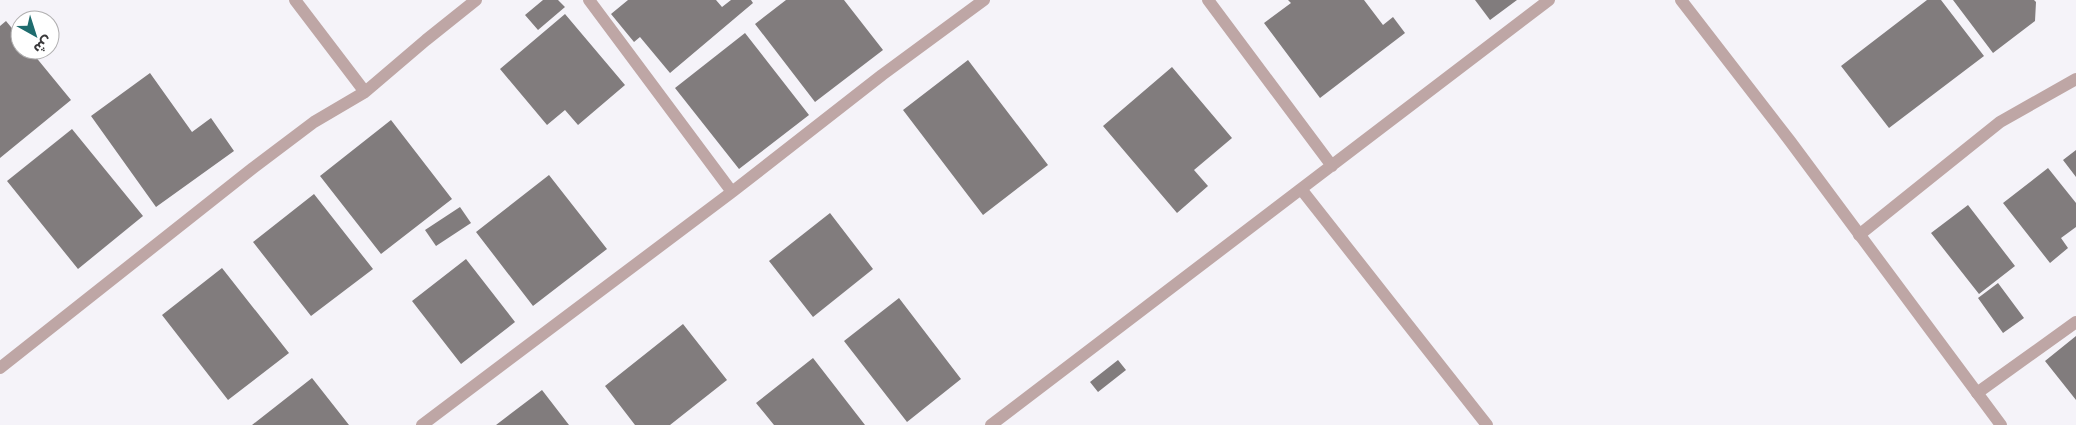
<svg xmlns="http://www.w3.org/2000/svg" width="2076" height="425" font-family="Mulish,'Noto Sans Arabic',sans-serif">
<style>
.building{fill:#817c7d}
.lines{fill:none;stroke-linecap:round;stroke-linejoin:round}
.minor{stroke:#bea6a5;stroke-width:12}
.tertiary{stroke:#bea6a5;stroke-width:12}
</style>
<rect width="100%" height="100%" fill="#f5f3f9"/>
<path class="building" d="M 543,0 L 558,0 L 565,7 L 538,30 L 525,15 Z
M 628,0 L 716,0 L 722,7 L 731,0 L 751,0 L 753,3 L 670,73 L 640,37 L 634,42 L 611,14 Z
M 786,0 L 844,0 L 883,50 L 815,102 L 755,24 Z
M 1288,0 L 1364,0 L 1383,25 L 1393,17 L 1405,33 L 1320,98 L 1264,23 L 1291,3 Z
M 1475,0 L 1517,0 L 1490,20 Z
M 1927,0 L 1941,0 L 1984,56 L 1889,128 L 1841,66 Z
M 1953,0 L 2034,0 L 2036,2 L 2035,21 L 1993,53 Z
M 565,14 L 625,85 L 578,125 L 565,110 L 547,125 L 500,69 Z
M 6,21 L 20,38 L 20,50 L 30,50 L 71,100 L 0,158 L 0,26 Z
M 745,33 L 809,115 L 739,169 L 675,88 Z
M 968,60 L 1048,165 L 983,215 L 903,110 Z
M 1172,67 L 1232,138 L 1194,170 L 1208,186 L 1177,213 L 1103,126 Z
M 150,73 L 192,132 L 211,118 L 234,151 L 156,207 L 91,116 Z
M 391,120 L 452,199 L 381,254 L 320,176 Z
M 72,129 L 143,216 L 78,269 L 7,181 Z
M 2076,150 L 2076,177 L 2063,160 Z
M 2048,168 L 2076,203 L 2076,227 L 2061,238 L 2068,248 L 2050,263 L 2003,203 Z
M 549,175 L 607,249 L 533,306 L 476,232 Z
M 314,194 L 373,269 L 311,316 L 253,242 Z
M 1968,205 L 2015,266 L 1979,294 L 1931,233 Z
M 460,207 L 471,223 L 436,246 L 425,230 Z
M 830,213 L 873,269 L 813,317 L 769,261 Z
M 466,259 L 515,322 L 461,364 L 412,301 Z
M 222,268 L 289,353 L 228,400 L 162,315 Z
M 1998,283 L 2024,318 L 2003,333 L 1978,298 Z
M 899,298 L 961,379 L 907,422 L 844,341 Z
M 683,324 L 727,380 L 670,425 L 635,425 L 605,386 Z
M 2076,336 L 2076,400 L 2045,361 Z
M 813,358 L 865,425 L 774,425 L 756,403 Z
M 1118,360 L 1126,370 L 1098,392 L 1090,382 Z
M 312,378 L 349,425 L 252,425 Z
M 542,390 L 569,425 L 496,425 Z"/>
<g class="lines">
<path class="minor" d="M 295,0 L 365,92
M 589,0 L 732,192
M 1208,0 L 1332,166
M 1301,189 L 1487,425
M 1859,235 L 2000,122 L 2076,79
M 0,368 L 253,168 L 314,122 L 365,92 L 426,40 L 476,0
M 1977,393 L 2076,322
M 422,425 L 732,192 L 882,75 L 984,0
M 991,425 L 1549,0"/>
<path class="tertiary" d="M 1681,0 L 1790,141 L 2001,425"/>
</g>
<g transform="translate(35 35) rotate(141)"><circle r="24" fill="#ffffff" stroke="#b0afb0"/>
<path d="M0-4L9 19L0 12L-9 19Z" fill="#1f6c6e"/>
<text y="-8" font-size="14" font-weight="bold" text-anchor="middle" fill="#39383a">ش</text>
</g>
</svg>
